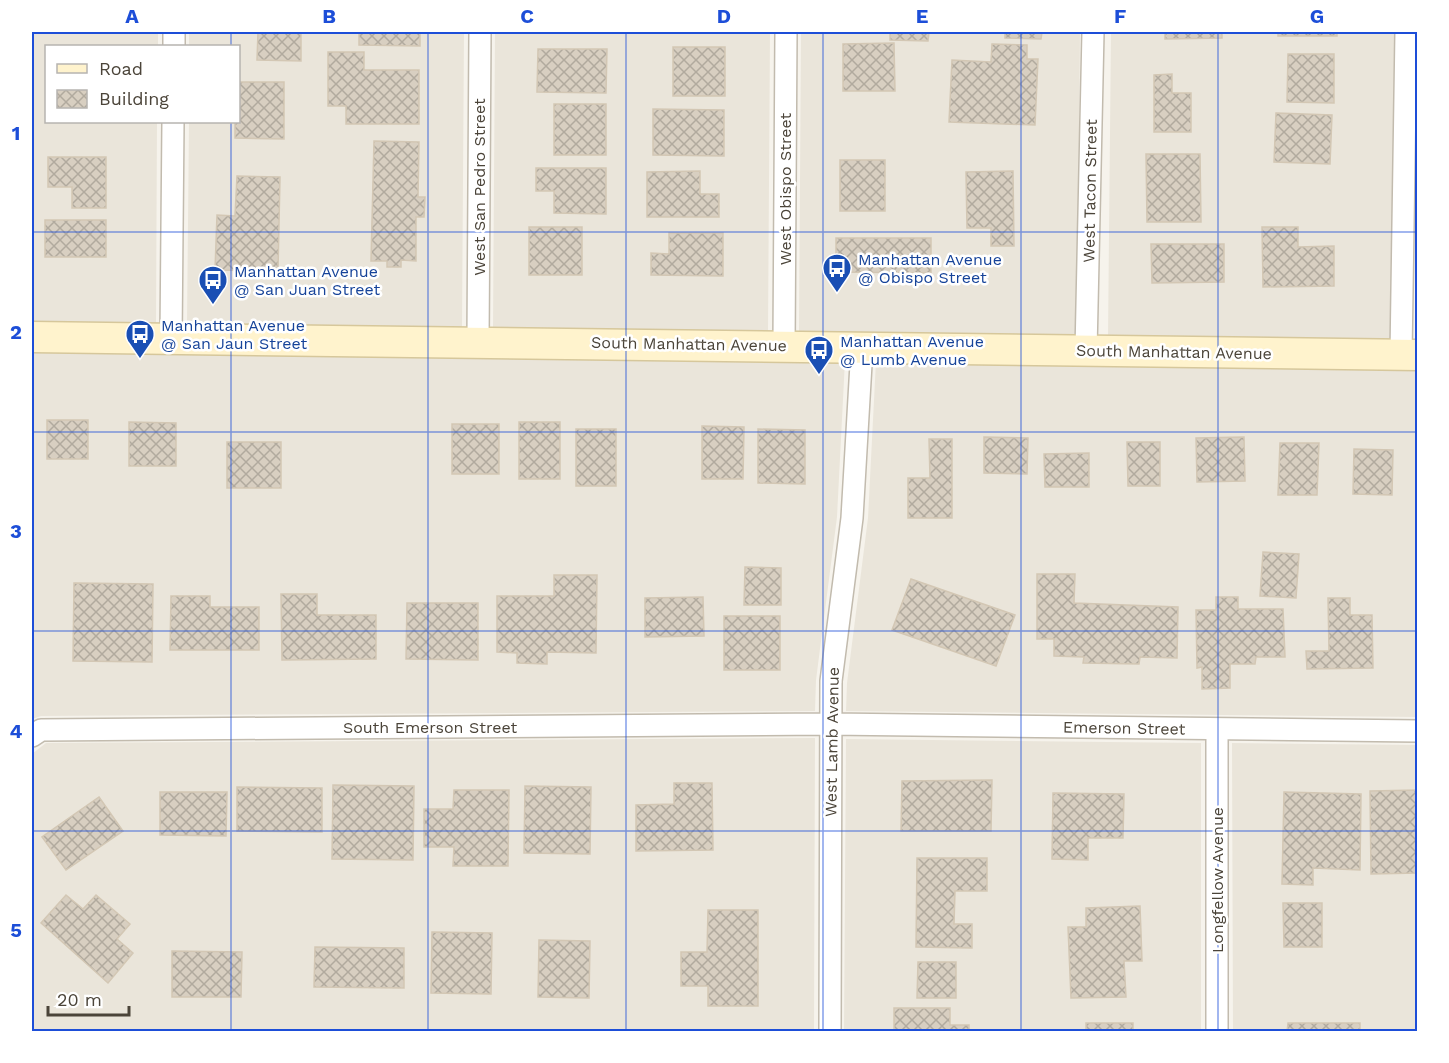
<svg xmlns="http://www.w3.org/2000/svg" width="1449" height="1063" font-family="'Work Sans',sans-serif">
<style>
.residential{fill:#eae5da}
.building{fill:url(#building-cross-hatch);stroke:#d3c7b4;stroke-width:1.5}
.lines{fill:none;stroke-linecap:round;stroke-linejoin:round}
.street-casing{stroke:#c2bbae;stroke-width:24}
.secondary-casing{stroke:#d6c79b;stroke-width:33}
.street{stroke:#fff;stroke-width:21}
.secondary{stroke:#fff3cd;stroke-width:30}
.grid{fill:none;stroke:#1d4ed8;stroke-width:1.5;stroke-opacity:0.55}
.labels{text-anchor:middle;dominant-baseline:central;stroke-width:5;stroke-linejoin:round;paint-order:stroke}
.street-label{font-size:16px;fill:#4b4439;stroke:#fff}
.transit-label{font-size:16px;fill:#164399;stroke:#fff;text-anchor:start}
.neatline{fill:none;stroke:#1d4ed8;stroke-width:2}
.grid-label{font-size:20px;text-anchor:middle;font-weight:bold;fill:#1d4ed8}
</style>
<defs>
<pattern id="building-cross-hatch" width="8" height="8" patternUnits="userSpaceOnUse" patternTransform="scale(1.5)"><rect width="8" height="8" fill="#d8cfc1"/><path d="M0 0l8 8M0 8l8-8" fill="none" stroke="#b1aa9e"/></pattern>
</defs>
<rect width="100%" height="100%" fill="#f6f3ec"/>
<path class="residential" d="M 32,32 L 158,32 L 158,46 L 46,46 L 46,122 L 157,122 L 156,324 L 32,323 Z
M 189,32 L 464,32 L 462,327 L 187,324 L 189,122 L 238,122 L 238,46 L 189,46 Z
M 495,32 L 770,32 L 768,331 L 493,328 Z
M 801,32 L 1080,32 L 1077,337 L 799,332 Z
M 1111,32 L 1401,32 L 1399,342 L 1108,338 Z
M 32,351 L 845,360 L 837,517 L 816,680 L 815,711 L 41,716 L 32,719 Z
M 876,361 L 1417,371 L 1417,717 L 846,711 L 847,683 L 868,518 Z
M 815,738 L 814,1031 L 32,1031 L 32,754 L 46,743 Z
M 846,739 L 1201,743 L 1201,1031 L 844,1032 Z
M 1232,743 L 1417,745 L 1417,1031 L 1233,1031 Z"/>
<path class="building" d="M 258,32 L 301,32 L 301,61 L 257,60 Z
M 359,32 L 420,32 L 420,46 L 359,45 Z
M 890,32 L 929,32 L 928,41 L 890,40 Z
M 1005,32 L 1042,32 L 1041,39 L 1005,38 Z
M 1165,32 L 1222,32 L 1222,38 L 1165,39 Z
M 1278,32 L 1337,32 L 1337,36 L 1278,36 Z
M 894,43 L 895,91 L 843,91 L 843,44 Z
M 992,44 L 1027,45 L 1027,59 L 1038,59 L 1035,125 L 949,122 L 952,60 L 991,62 Z
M 673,47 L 725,47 L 725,96 L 673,96 Z
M 538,49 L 607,49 L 606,93 L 537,92 Z
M 328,52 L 364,52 L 364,70 L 419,70 L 419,124 L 346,124 L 346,106 L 328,106 Z
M 1288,54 L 1334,54 L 1334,103 L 1287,102 Z
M 1172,74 L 1172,93 L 1191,93 L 1191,132 L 1154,132 L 1154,75 Z
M 238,82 L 284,82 L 284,139 L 235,138 L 235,122 L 238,122 Z
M 554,104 L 606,104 L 606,155 L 554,155 Z
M 653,109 L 724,110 L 724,156 L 653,155 Z
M 1276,113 L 1332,115 L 1330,164 L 1274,162 Z
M 374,141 L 419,142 L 418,197 L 425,197 L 424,217 L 416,217 L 416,261 L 401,260 L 401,267 L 387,267 L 387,261 L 371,261 Z
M 1146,154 L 1200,154 L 1201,222 L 1147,222 Z
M 48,157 L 106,157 L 106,208 L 72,208 L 72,187 L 48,187 Z
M 840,160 L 885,160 L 885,211 L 840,211 Z
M 536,168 L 606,168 L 606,214 L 554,213 L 554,191 L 536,191 Z
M 700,171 L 700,194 L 719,194 L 719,217 L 647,217 L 647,172 Z
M 1013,171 L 1014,246 L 991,246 L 991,228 L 967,228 L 966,172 Z
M 237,176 L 280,177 L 278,271 L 215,270 L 217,215 L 235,216 Z
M 45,220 L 106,220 L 106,257 L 45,257 Z
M 529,227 L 582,227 L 582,275 L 529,275 Z
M 1262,227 L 1298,227 L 1298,247 L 1334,246 L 1334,286 L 1263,287 Z
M 669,233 L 723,233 L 723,276 L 651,275 L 651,253 L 669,254 Z
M 836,238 L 931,238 L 931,273 L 836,272 Z
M 1151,244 L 1224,244 L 1224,282 L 1152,283 Z
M 47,420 L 88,420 L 88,459 L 47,459 Z
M 129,422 L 176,423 L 176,466 L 129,466 Z
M 519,422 L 560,422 L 560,479 L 519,479 Z
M 452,424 L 499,424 L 499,474 L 452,474 Z
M 702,426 L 744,427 L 743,479 L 702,479 Z
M 576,429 L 616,429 L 616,486 L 576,486 Z
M 758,429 L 805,430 L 805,484 L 758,483 Z
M 984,437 L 1028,438 L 1027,474 L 984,473 Z
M 1244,437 L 1245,481 L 1197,482 L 1196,438 Z
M 929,439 L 952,439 L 952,518 L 908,518 L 908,478 L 930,478 Z
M 227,442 L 281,442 L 281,488 L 227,488 Z
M 1127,442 L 1160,442 L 1160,486 L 1128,486 Z
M 1280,443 L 1319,443 L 1317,495 L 1278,495 Z
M 1354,449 L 1393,450 L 1392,495 L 1353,494 Z
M 1089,453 L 1089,487 L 1045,487 L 1044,454 Z
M 1263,552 L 1299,554 L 1296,598 L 1260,596 Z
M 745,567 L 781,568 L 781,605 L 744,605 Z
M 1037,574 L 1075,574 L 1074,603 L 1178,607 L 1177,658 L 1140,657 L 1139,664 L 1083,663 L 1084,657 L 1054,656 L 1054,639 L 1037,639 Z
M 554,575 L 597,575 L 596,653 L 547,652 L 547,664 L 517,663 L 517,653 L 497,652 L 497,596 L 554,596 Z
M 911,579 L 1015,615 L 996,666 L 892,630 Z
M 74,583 L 153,584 L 152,662 L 73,661 Z
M 281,594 L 317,594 L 317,615 L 376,615 L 376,659 L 282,660 Z
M 171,596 L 210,596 L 210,607 L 259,607 L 259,650 L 170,650 Z
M 703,597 L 704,636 L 645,637 L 645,598 Z
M 1216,597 L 1238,597 L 1238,609 L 1283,609 L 1285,657 L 1256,657 L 1255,664 L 1230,664 L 1230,688 L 1202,689 L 1202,667 L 1197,668 L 1196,610 L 1216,610 Z
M 1328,598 L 1350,598 L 1350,615 L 1372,615 L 1373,668 L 1307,669 L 1306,651 L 1329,651 Z
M 407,603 L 478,603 L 478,660 L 406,659 Z
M 724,616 L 780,616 L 780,670 L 724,670 Z
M 992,780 L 991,831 L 901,831 L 902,781 Z
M 674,783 L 712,783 L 713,850 L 636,851 L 636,805 L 674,804 Z
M 333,785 L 414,786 L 413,860 L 332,859 Z
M 525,786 L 591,787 L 590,854 L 524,853 Z
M 237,787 L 322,788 L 322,832 L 237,831 Z
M 454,790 L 509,790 L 508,866 L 453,866 L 454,847 L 424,847 L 424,809 L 453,809 Z
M 1418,790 L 1418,873 L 1371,874 L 1370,791 Z
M 160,792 L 227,792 L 226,836 L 160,835 Z
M 1284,792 L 1361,794 L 1360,870 L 1313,868 L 1313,885 L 1282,884 Z
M 1053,793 L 1124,794 L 1123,838 L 1088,838 L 1088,860 L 1052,859 Z
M 99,797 L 123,831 L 66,870 L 42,837 Z
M 917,858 L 987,858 L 987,891 L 955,891 L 954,924 L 972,924 L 972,948 L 916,947 Z
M 66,895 L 83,909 L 96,895 L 130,924 L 117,939 L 133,953 L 108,983 L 41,923 Z
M 1283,903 L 1322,903 L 1322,947 L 1284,947 Z
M 1140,906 L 1142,961 L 1124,961 L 1126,997 L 1071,998 L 1068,927 L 1086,927 L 1086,908 Z
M 708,910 L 758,910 L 758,1006 L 708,1006 L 708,986 L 681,986 L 681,952 L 707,952 Z
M 432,932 L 492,933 L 491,994 L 431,993 Z
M 539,940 L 590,941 L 589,998 L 538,997 Z
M 315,947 L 404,948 L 404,988 L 314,987 Z
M 172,951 L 242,952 L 241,997 L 172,997 Z
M 918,962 L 956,962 L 956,998 L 917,998 Z
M 894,1008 L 950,1008 L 950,1025 L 969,1025 L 969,1032 L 894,1032 Z
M 1086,1023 L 1133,1023 L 1133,1032 L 1086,1032 Z
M 1288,1023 L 1360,1023 L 1360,1032 L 1287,1032 Z"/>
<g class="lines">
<g class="street-casing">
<path id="street" d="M 174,46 L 174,32
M 171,338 L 173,122
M 478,342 L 480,32
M 784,346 L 786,32
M 1086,351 L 1093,32
M 1401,355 L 1406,32
M 1217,729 L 1217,1032
M 32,736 L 41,730 L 830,724 L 1418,731
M 830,1032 L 831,681 L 852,518 L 862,347"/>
</g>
<g class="secondary-casing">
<path id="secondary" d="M 32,337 L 1418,355"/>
</g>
<use href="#street" class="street"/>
<use href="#secondary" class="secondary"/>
</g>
<path class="grid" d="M 231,32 L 231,46M 428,32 L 428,1032M 626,32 L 626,1032M 823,32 L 823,1032M 1021,32 L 1021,1032M 1218,32 L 1218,1032M 231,122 L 231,1032M 32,232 L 1418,232M 32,432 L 1418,432M 32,631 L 1418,631M 32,831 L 1418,831"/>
<defs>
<g id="bus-pin" transform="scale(1.5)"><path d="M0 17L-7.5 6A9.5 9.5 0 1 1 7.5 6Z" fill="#1a4fb4" stroke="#fff"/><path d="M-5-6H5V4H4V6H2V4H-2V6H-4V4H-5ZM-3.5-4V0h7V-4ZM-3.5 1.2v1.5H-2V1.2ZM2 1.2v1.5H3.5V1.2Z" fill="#fff"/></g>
</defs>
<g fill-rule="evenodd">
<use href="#bus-pin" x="837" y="268"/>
<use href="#bus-pin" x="213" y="280"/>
<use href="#bus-pin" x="140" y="334"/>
<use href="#bus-pin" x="819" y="350"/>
</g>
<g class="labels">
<g class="street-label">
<text transform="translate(479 187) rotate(-90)">West San Pedro Street</text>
<text transform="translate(785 189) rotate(-90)">West Obispo Street</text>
<text transform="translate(1090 191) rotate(-89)">West Tacon Street</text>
<text transform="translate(689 344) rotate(1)">South Manhattan Avenue</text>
<text transform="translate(1174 352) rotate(1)">South Manhattan Avenue</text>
<text x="430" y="727">South Emerson Street</text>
<text transform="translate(1124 728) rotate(1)">Emerson Street</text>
<text transform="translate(832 742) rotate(-89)">West Lamb Avenue</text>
<text transform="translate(1217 880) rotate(-90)">Longfellow Avenue</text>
</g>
<g class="transit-label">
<text x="858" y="259">Manhattan Avenue<tspan x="858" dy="18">@ Obispo Street</tspan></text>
<text x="234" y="271">Manhattan Avenue<tspan x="234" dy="18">@ San Juan Street</tspan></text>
<text x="161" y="325">Manhattan Avenue<tspan x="161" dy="18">@ San Jaun Street</tspan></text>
<text x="840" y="341">Manhattan Avenue<tspan x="840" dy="18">@ Lumb Avenue</tspan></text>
</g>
</g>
<rect width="1449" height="1063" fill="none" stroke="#ffffff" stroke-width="66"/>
<rect x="45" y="45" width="195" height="78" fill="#ffffff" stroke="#b7b4b0" stroke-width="1.5"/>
<rect x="57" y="64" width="30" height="9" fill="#fff3cd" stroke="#b7b4b0" stroke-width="1.5"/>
<text x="99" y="75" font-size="18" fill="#4b4439">Road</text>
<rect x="57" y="90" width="30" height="18" fill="url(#building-cross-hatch)" stroke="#b7b4b0" stroke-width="1.5"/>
<text x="99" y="105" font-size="18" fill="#4b4439">Building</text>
<path d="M48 1006v9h81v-9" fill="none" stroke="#4b4439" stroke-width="3"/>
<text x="57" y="1006" font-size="18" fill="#4b4439" stroke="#ffffff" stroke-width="4.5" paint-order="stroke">20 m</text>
<rect x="33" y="33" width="1383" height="997" class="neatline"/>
<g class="grid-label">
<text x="132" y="23">A</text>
<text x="329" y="23">B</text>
<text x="527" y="23">C</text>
<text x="724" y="23">D</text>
<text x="922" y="23">E</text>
<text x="1120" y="23">F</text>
<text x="1317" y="23">G</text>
<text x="16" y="140">1</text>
<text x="16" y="339">2</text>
<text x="16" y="538">3</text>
<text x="16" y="738">4</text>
<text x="16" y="937">5</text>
</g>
</svg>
